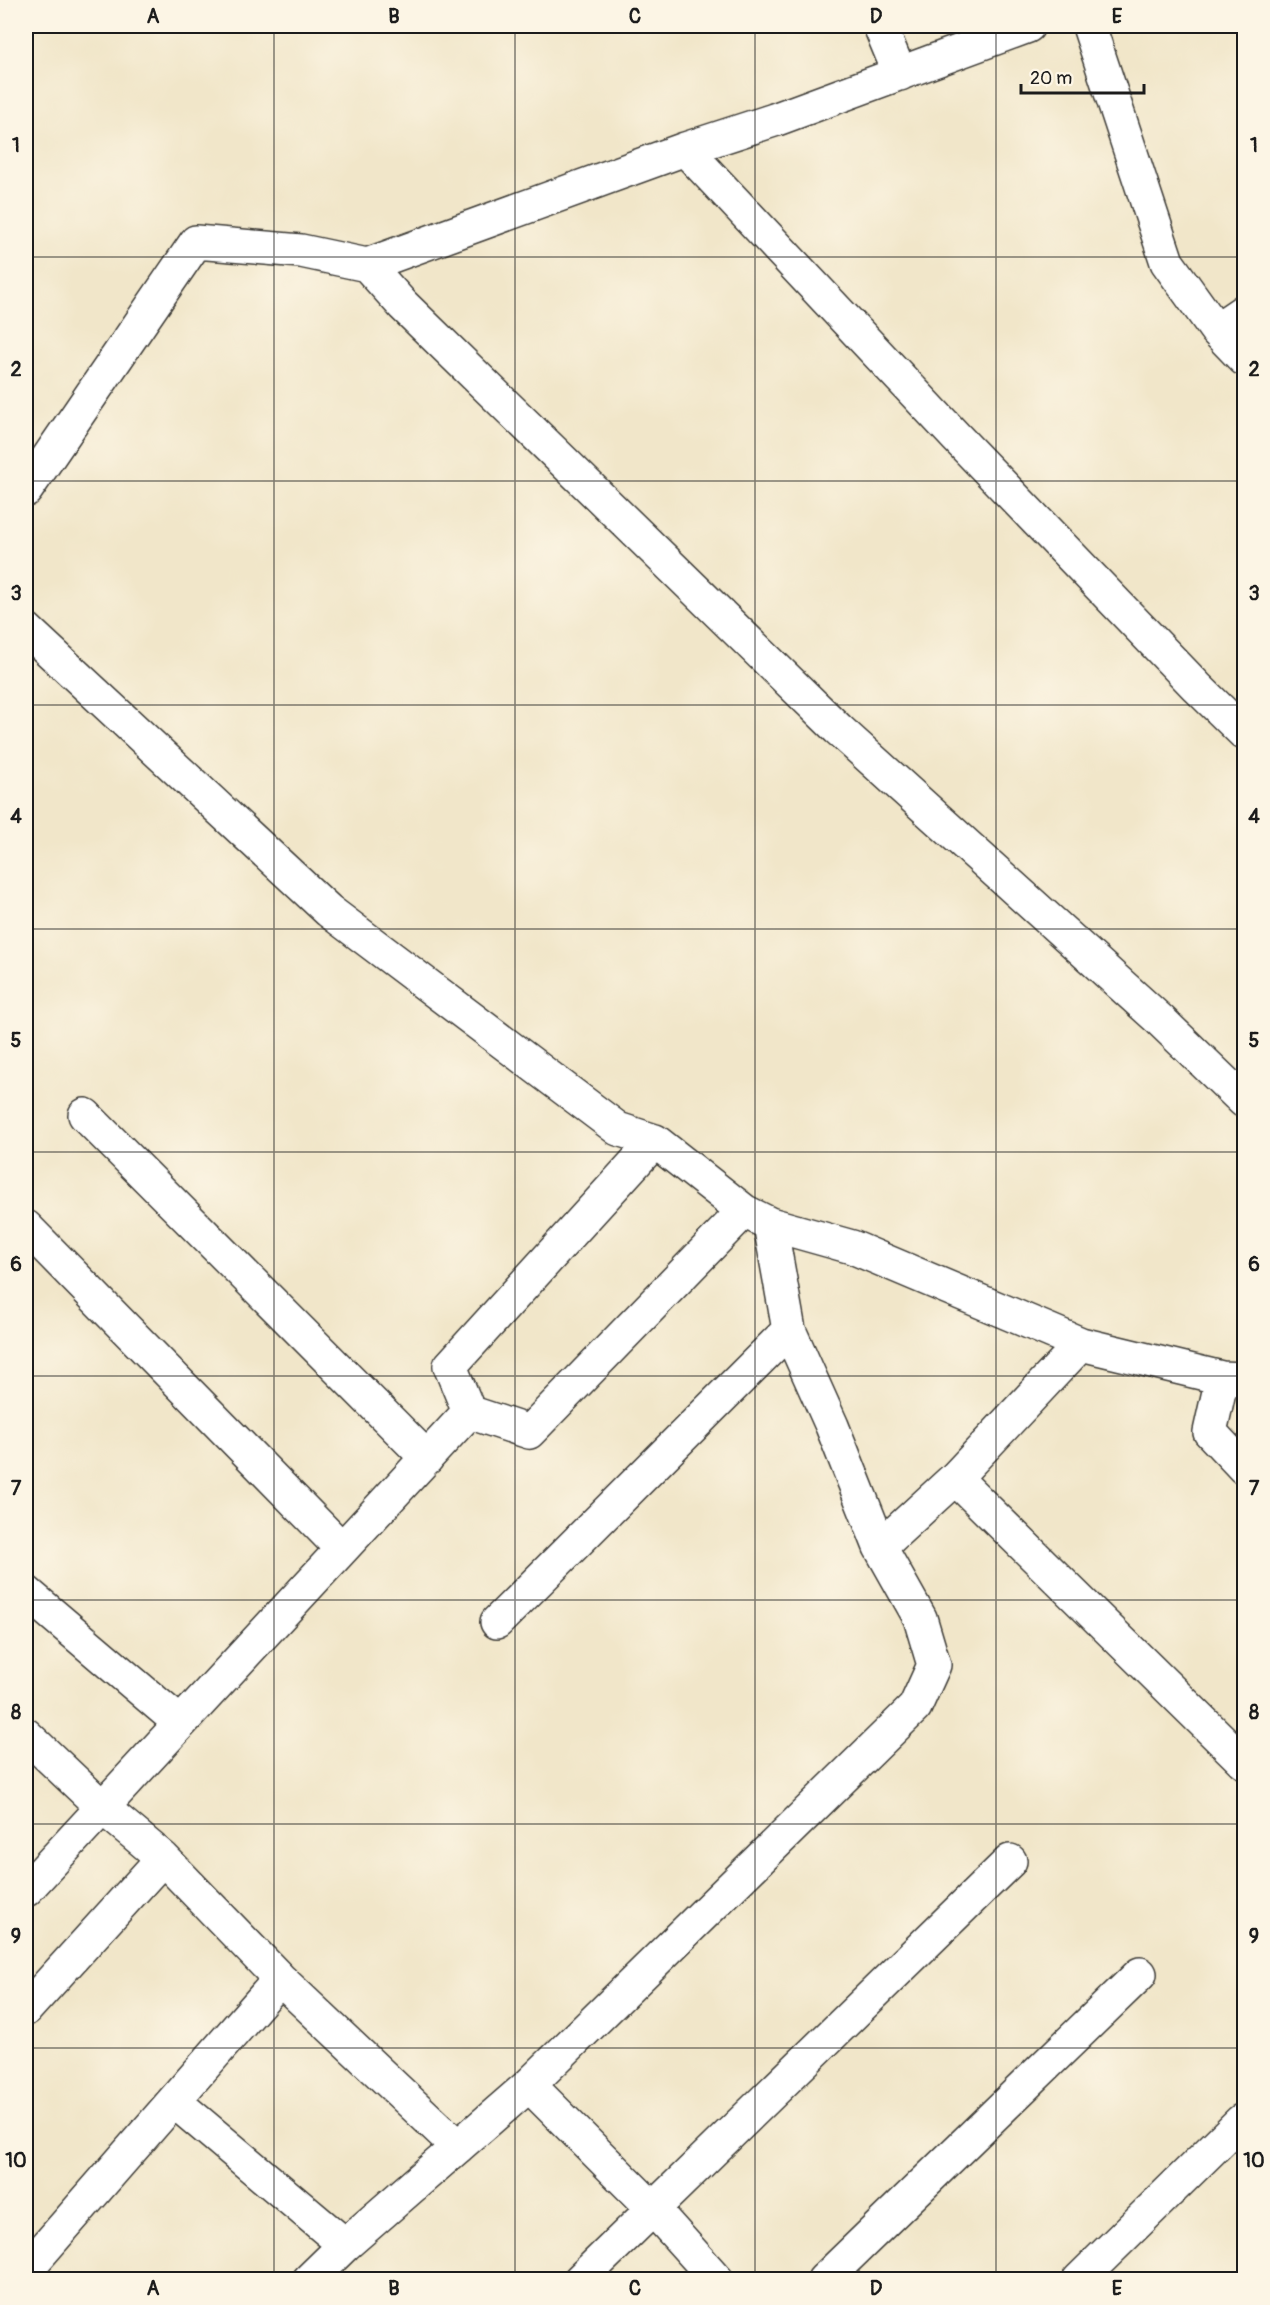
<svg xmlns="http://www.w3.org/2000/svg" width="1270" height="2305" font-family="Pangolin,sans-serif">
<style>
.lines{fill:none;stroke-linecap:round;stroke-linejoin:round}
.minor-casing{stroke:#3c3a36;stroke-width:36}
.minor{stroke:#fff;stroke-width:33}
.grid{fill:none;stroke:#1c1c1c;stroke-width:1.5;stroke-opacity:0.55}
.neatline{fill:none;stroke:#1c1c1c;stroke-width:2}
.grid-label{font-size:20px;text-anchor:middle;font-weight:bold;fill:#1c1c1c}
</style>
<rect width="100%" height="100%" fill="#fcf5e5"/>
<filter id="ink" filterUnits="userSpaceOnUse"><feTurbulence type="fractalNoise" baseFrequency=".0167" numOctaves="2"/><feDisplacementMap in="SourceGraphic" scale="12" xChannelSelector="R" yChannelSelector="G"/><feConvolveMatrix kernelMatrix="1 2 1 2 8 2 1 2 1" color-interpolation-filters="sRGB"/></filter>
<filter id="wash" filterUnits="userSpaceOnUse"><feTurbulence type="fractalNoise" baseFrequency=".008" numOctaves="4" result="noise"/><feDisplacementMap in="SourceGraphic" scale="24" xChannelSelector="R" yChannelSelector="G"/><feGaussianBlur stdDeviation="1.35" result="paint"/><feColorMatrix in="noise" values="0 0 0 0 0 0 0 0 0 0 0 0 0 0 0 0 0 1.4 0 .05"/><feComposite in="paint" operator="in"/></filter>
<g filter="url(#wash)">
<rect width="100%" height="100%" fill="#f1e6c9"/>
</g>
<g filter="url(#ink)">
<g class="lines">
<g class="minor-casing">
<path id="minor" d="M 880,26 L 900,74
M 1089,26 L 1167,262 L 1216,330 L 1244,359
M 685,149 L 774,120 L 1028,26
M 367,265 L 685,149 L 957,438 L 1197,687 L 1244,733
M 1216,330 L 1244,311
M 26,490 L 196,242 L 301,251 L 367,265 L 403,305 L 838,729 L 1160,1020 L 1244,1101
M 26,629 L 329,911 L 618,1129 L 655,1141 L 744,1211 L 770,1224 L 852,1247 L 1081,1344 L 1222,1378 L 1244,1379
M 85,1115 L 427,1458
M 26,1227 L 342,1549
M 1222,1378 L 1210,1432 L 1244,1468
M 469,1412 L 529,1432 L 744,1211
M 955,1478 L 1244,1762
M 880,1547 L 955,1478 L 1081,1344
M 26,1592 L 180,1723
M 497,1622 L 789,1330
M 26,1735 L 102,1807 L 163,1858 L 280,1979 L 458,2147
M 26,1890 L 469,1412 L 450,1366 L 655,1141
M 26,2009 L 163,1858
M 529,2085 L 654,2210 L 717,2280
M 174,2101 L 345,2245
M 26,2270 L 280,1979
M 309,2280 L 345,2245 L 529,2085 L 915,1707 L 934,1665 L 920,1618 L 880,1547 L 832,1426 L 789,1330 L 770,1224
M 580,2280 L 1010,1861
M 824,2280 L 1140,1974
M 1079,2280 L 1241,2121"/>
</g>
<use href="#minor" class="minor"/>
</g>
</g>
<path class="grid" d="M 274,26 L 274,2280M 515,26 L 515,2280M 755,26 L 755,2280M 996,26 L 996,2280M 26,257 L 1244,257M 26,481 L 1244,481M 26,705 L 1244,705M 26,929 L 1244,929M 26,1152 L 1244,1152M 26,1376 L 1244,1376M 26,1600 L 1244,1600M 26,1824 L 1244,1824M 26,2048 L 1244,2048"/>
<rect width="1270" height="2305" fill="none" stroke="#fcf5e5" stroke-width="66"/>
<path d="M1021 84v9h123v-9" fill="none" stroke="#1c1c1c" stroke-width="3"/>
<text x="1030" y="84" font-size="18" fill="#1c1c1c" stroke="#fcf5e5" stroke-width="4.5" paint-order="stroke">20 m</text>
<rect x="33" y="33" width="1204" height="2239" class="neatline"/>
<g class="grid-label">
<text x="153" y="23">A</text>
<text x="394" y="23">B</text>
<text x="635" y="23">C</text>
<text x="876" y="23">D</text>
<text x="1117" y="23">E</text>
<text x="16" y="152">1</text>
<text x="1254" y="152">1</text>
<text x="16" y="376">2</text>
<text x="1254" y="376">2</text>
<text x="16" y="600">3</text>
<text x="1254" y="600">3</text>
<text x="16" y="823">4</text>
<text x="1254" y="823">4</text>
<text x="16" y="1047">5</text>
<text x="1254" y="1047">5</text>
<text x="16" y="1271">6</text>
<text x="1254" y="1271">6</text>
<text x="16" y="1495">7</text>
<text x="1254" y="1495">7</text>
<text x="16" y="1719">8</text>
<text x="1254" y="1719">8</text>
<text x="16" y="1943">9</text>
<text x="1254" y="1943">9</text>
<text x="16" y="2167">10</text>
<text x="1254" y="2167">10</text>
<text x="153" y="2295">A</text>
<text x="394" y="2295">B</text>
<text x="635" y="2295">C</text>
<text x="876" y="2295">D</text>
<text x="1117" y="2295">E</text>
</g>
</svg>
